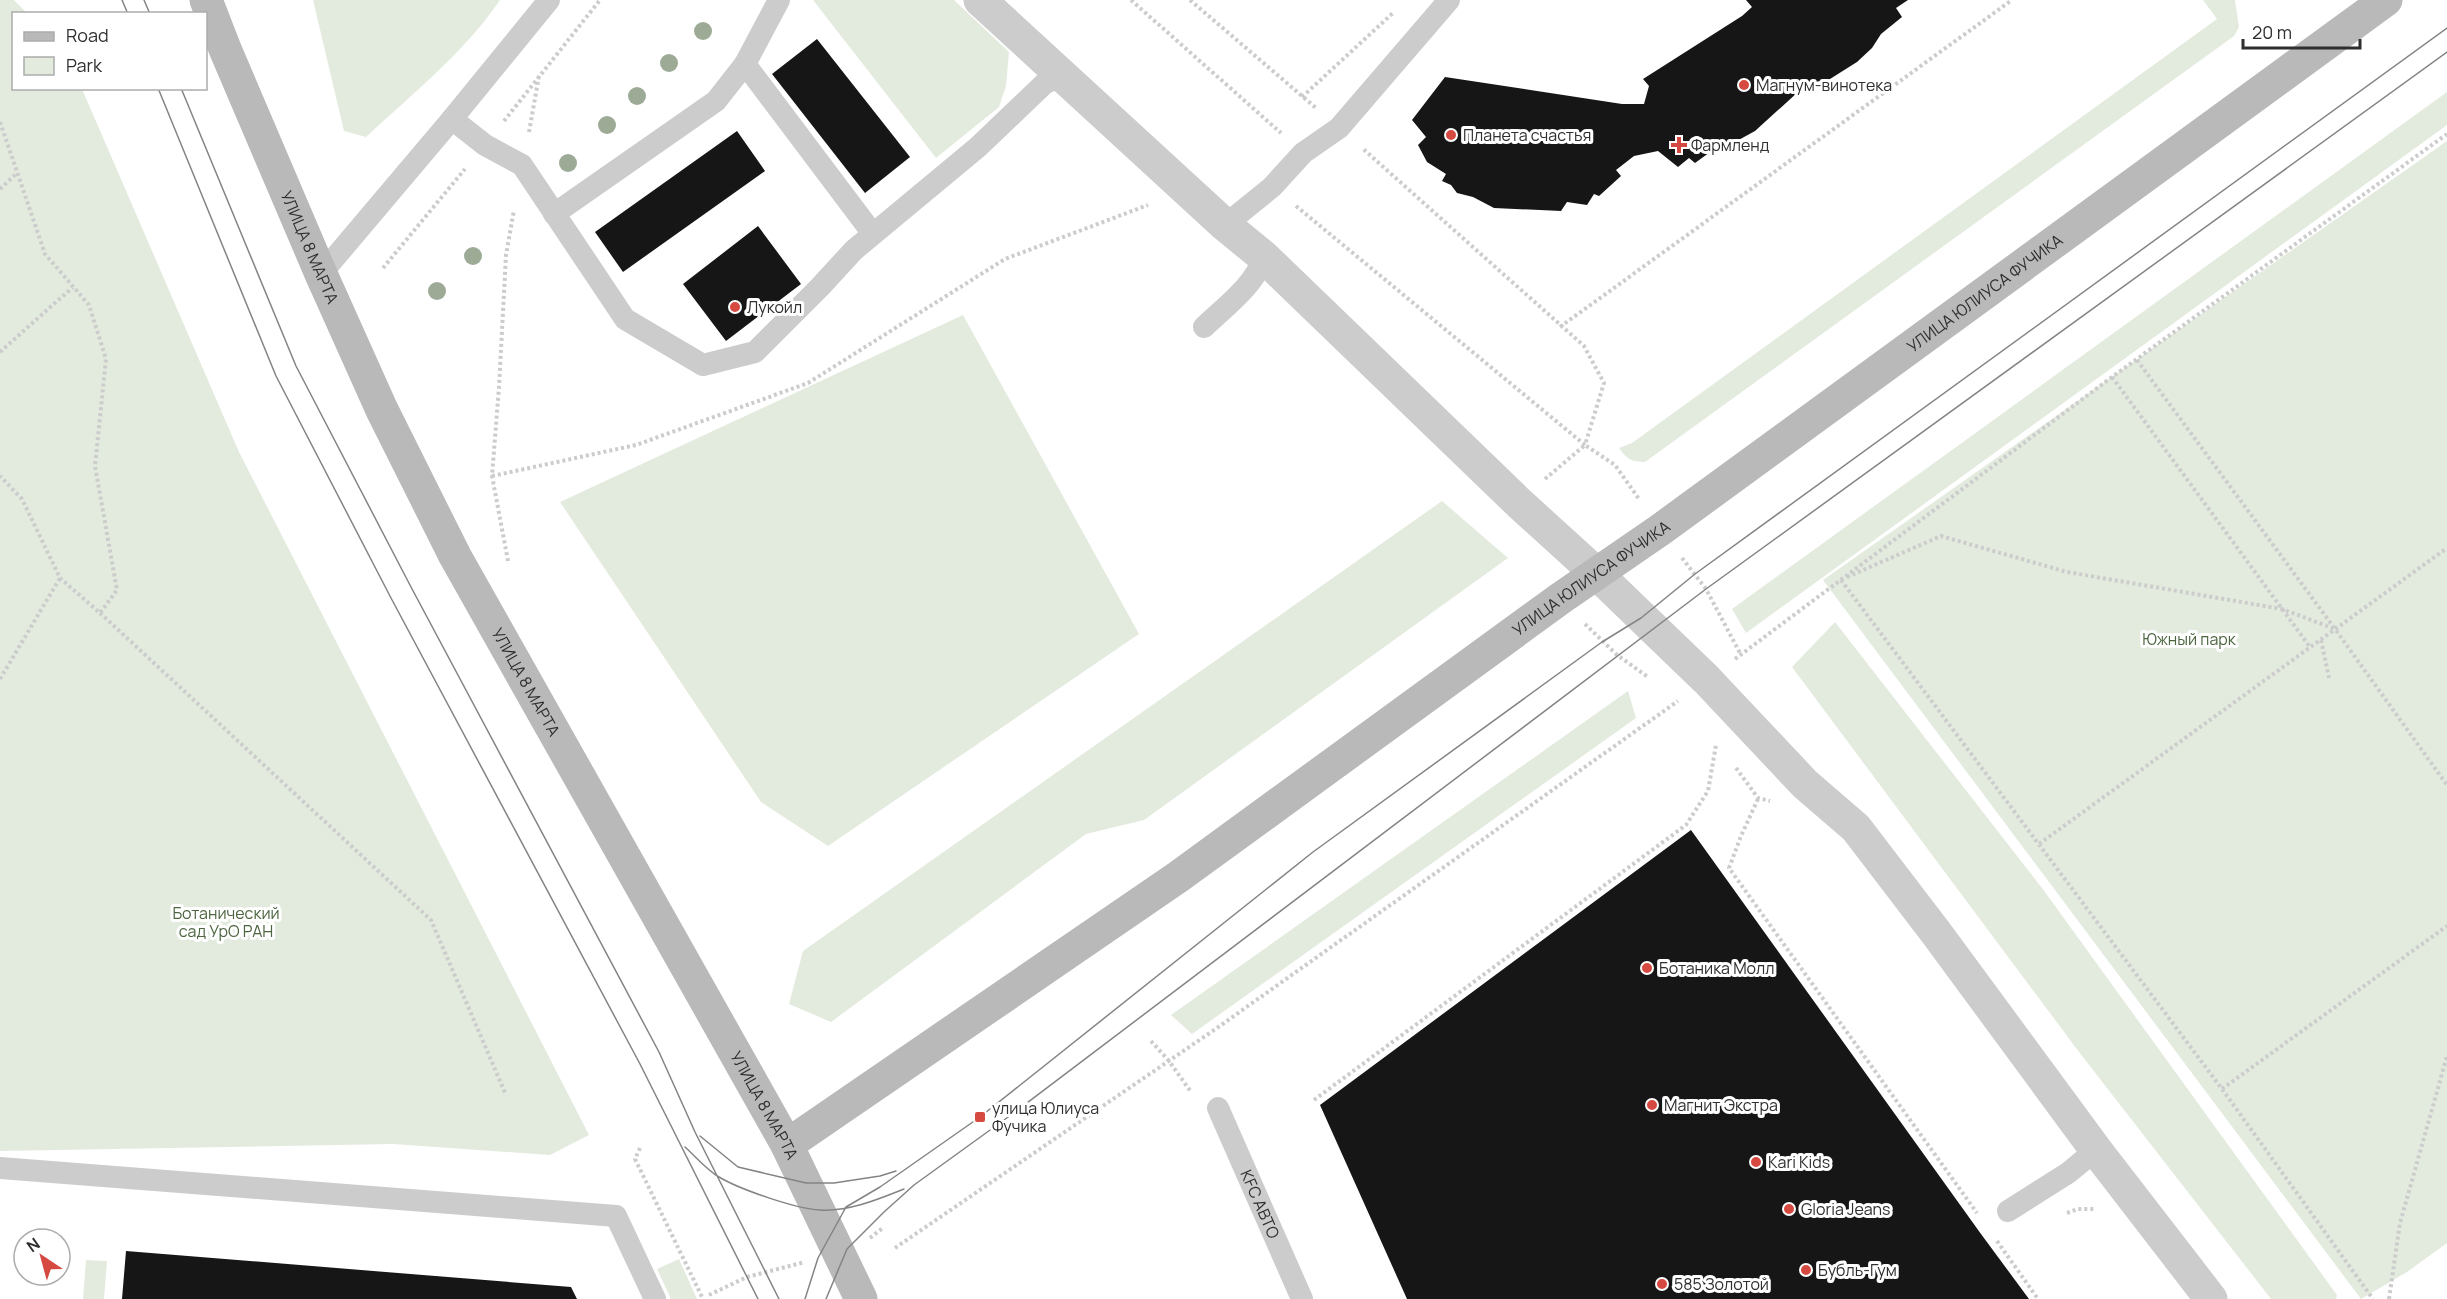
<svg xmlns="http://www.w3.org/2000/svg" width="2447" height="1299" font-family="Manrope,sans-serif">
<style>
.green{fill:#e3ebde}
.building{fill:#161616}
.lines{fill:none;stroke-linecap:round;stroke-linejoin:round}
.path{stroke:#ccc;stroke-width:4;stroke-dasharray:3 3;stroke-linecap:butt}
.lane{stroke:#ccc;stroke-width:22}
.street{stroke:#ccc;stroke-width:33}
.secondary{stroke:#b9b9b9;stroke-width:33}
.tram{stroke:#848484;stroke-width:1.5}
.tree{fill:#9dab96}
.poi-dot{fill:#d54941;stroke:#fff;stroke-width:2}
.labels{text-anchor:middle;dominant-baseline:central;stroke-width:6;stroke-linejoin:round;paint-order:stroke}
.poi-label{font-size:16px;fill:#2f2f2f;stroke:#fff;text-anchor:start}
.street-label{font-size:16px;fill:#2f2f2f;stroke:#fff}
.park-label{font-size:16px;fill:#4d6640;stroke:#fff}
</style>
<rect width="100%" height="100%" fill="#fff"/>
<path class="green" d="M 0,0 L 14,0 L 27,13 L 14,14 L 14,88 L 82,89 L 239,452 L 589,1135 L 550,1155 L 393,1144 L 0,1151 Z
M 313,0 L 500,0 C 464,53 412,94 366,137 L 344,131 Z
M 813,0 L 954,0 L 1009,52 L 1006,86 L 999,107 L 936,158 Z
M 2203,0 L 2235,0 L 2239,27 L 2234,36 L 1645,462 C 1631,462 1627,459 1619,448 L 1632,443 L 2217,19 Z
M 2447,92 L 2447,125 L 1746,633 L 1732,609 Z
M 2447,141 L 2447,1243 L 2407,1272 L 2361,1299 L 1823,580 Z
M 963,315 L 1139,634 L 828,846 L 761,802 L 560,502 Z
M 1442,501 L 1508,558 L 1144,820 L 1086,834 L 831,1022 L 789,1004 L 803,951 Z
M 1835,622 L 2042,888 L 2337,1295 L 2336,1299 L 2271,1299 L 2079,1052 L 1792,667 Z
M 1628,691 L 1636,718 L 1192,1034 L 1171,1015 Z
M 679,1259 L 697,1299 L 671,1299 L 657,1269 Z
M 86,1260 L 107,1261 L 104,1299 L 83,1299 Z"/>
<path class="building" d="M 1746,0 L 1908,0 L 1896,8 L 1902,17 L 1881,34 L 1872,48 L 1857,62 L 1830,79 L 1815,82 L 1798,92 L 1755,131 L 1735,142 L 1717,147 L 1695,163 L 1689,158 L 1678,167 L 1658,151 L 1634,156 L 1616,170 L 1621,176 L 1599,196 L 1594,194 L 1587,205 L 1567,202 L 1561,211 L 1494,208 L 1473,197 L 1457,193 L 1451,185 L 1442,181 L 1446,174 L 1427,162 L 1418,145 L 1426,137 L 1412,120 L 1445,77 L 1622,104 L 1644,104 L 1649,86 L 1643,79 L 1742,16 L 1752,7 Z
M 817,39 L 910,157 L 865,193 L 772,74 Z
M 737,131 L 765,171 L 623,272 L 595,232 Z
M 758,226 L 801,284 L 726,341 L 683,284 Z
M 1691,830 L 1981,1234 L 2029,1299 L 1407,1299 L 1320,1105 Z
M 126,1251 L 571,1287 L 577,1299 L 122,1299 Z"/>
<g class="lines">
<path class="path" d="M 1131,0 L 1281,133
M 1190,0 L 1316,108
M 1302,97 L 1394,12
M 504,121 L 600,0
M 0,122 L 45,254 L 89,305 L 106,359 L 95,466 L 117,590 L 100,613 L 60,578 L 22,499 L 0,476
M 529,132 L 539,76
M 0,189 L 17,173
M 1296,206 L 1585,445 L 1604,383 L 1584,346 L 1362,148
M 383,268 L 465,169
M 1560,327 L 2012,0
M 0,352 L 73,287
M 2137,360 L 2335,629 L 2447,785
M 2112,377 L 2310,647
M 492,476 L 636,445 L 808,383 L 1005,259 L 1148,205
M 1545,479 L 1585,445 L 1615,465 L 1639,499
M 1682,558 L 1706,589 L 1741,655
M 508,561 L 492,476 L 499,387 L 506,255 L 514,210
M 1847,577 L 1941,536 L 2067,572 L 2282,609 L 2335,629
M 1841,580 L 2222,1089 L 2373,1299
M 100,613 L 431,920 L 506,1095
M 1585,624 L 1617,655 L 1648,677
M 2321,640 L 2329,678
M 1735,659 L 2112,377 L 2447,134
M 0,679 L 60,578
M 1736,768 L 1758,798 L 1770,801
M 1758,799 L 1741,836 L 1729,868 L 1977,1213
M 2039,844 L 2447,548
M 1151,1041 L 1169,1061 L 1191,1092
M 2222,1089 L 2447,926
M 1314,1100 L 1686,825 L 1708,791 L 1716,745
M 640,1148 L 635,1159 L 703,1299
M 2067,1213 L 2078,1209 L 2094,1209
M 870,1238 L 884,1227
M 1997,1241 L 2038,1299
M 895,1248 L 1217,1028 L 1678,701
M 709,1295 L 747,1277 L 805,1262
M 2389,1299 L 2400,1223 L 2447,1056"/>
<g class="lane">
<path d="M 745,64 L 873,234"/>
<path d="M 452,119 L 485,145 L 522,165 L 625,319 L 703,365 L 755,352 L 819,288 L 854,250 L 978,147 L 1045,83 L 1063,76"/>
<path d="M 554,214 L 716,101 L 745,64 L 779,0"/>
<path d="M 1225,225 L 1272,187 L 1303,153 L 1339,128 L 1449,0"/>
<path d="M 321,274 L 452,119 L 549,0"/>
<path d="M 1204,327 C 1226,306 1254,286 1264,257"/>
<path id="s1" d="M 1218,1108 L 1302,1299"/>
<path d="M 0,1168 L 616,1216 L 655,1299"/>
<path d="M 2008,1211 L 2068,1173 L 2096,1150"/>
</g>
<path class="street" d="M 980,0 L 1225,225 L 1264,257 L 1519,503 L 1597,574 L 1707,680 L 1805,784 L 1856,828 L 1937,934 L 2096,1150 L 2211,1299"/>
<g class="secondary">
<path id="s2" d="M 206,0 L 225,49 L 321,274 L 382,410 L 455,556 L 787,1145 L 861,1299"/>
<path id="s3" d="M 787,1145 L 1178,877 L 1561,598 L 1660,530 L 2386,0"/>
</g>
<path class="tram" d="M 122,0 L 128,14
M 144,0 L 150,14
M 158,88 L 276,376 L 391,598 L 640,1064 L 758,1299
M 181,88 L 296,366 L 411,587 L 659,1052 L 695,1132 L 779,1299
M 700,1136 L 738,1167 L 806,1183 L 834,1183 L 880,1176 L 896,1171
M 685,1147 C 695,1156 707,1170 719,1177 C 739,1189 796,1209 820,1210 C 848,1212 879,1199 904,1189
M 805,1299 L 818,1258 L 846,1207 L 880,1187 L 980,1117 L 1313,852 L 1602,642 L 1641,618 L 1695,574 L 2447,28
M 826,1299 L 847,1249 L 884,1212 L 914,1185 L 1015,1112 L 1706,589 L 2447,52"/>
</g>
<g class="tree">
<circle cx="703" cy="31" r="9"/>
<circle cx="669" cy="63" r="9"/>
<circle cx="637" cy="96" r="9"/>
<circle cx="607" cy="125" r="9"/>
<circle cx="568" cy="163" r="9"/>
<circle cx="473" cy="256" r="9"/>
<circle cx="437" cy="291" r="9"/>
</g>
<g class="poi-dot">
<circle cx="1744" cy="85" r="6"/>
<circle cx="1451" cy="135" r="6"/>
<path d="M1676 136h6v6h6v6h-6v6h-6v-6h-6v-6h6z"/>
<circle cx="735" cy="307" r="6"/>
<circle cx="1647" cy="968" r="6"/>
<circle cx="1652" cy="1105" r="6"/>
<rect x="974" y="1111" width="12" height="12" rx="3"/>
<circle cx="1756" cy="1162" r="6"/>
<circle cx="1789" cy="1209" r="6"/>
<circle cx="1806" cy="1270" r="6"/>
<circle cx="1662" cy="1284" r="6"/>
</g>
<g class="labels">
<g class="poi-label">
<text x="1756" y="85">Магнум-винотека</text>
<text x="1463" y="135">Планета счастья</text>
<text x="1691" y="145">Фармленд</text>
<text x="747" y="307">Лукойл</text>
<text x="1659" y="968">Ботаника Молл</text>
<text x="1664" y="1105">Магнит Экстра</text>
<text x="992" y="1108">улица Юлиуса<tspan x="992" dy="18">Фучика</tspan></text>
<text x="1768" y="1162">Kari Kids</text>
<text x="1801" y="1209">Gloria Jeans</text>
<text x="1818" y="1270">Бубль-Гум</text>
<text x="1674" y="1284">585 Золотой</text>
</g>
<g class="street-label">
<text stroke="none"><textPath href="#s2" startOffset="268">УЛИЦА 8 МАРТА</textPath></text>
<text stroke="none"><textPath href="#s3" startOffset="1470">УЛИЦА ЮЛИУСА ФУЧИКА</textPath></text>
<text stroke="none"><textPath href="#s3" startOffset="984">УЛИЦА ЮЛИУСА ФУЧИКА</textPath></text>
<text stroke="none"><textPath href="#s2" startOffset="754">УЛИЦА 8 МАРТА</textPath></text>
<text stroke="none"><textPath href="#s2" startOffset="1240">УЛИЦА 8 МАРТА</textPath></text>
<text stroke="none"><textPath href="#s1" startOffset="105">KFC АВТО</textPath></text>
</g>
<g class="park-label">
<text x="2189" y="639">Южный парк</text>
<text x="226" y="913">Ботанический<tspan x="226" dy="18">сад УрО РАН</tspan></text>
</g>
</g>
<rect x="12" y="12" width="195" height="78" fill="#ffffff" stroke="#acacac" stroke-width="1.5"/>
<rect x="24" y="32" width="30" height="9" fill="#b9b9b9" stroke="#acacac" stroke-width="1.5"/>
<text x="66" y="42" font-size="18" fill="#2f2f2f">Road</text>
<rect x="24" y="57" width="30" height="18" fill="#e3ebde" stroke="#acacac" stroke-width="1.5"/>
<text x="66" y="72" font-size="18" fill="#2f2f2f">Park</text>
<g transform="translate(42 1257) rotate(324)"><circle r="28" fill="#ffffff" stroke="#acacac" stroke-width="1.5"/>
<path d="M0-4.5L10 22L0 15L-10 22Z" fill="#d54941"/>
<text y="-9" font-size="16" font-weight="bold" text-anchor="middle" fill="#2f2f2f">N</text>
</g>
<path d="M2243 39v9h117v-9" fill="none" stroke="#2f2f2f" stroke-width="3"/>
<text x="2252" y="39" font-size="18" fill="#2f2f2f" stroke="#ffffff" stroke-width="4.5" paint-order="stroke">20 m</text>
</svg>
